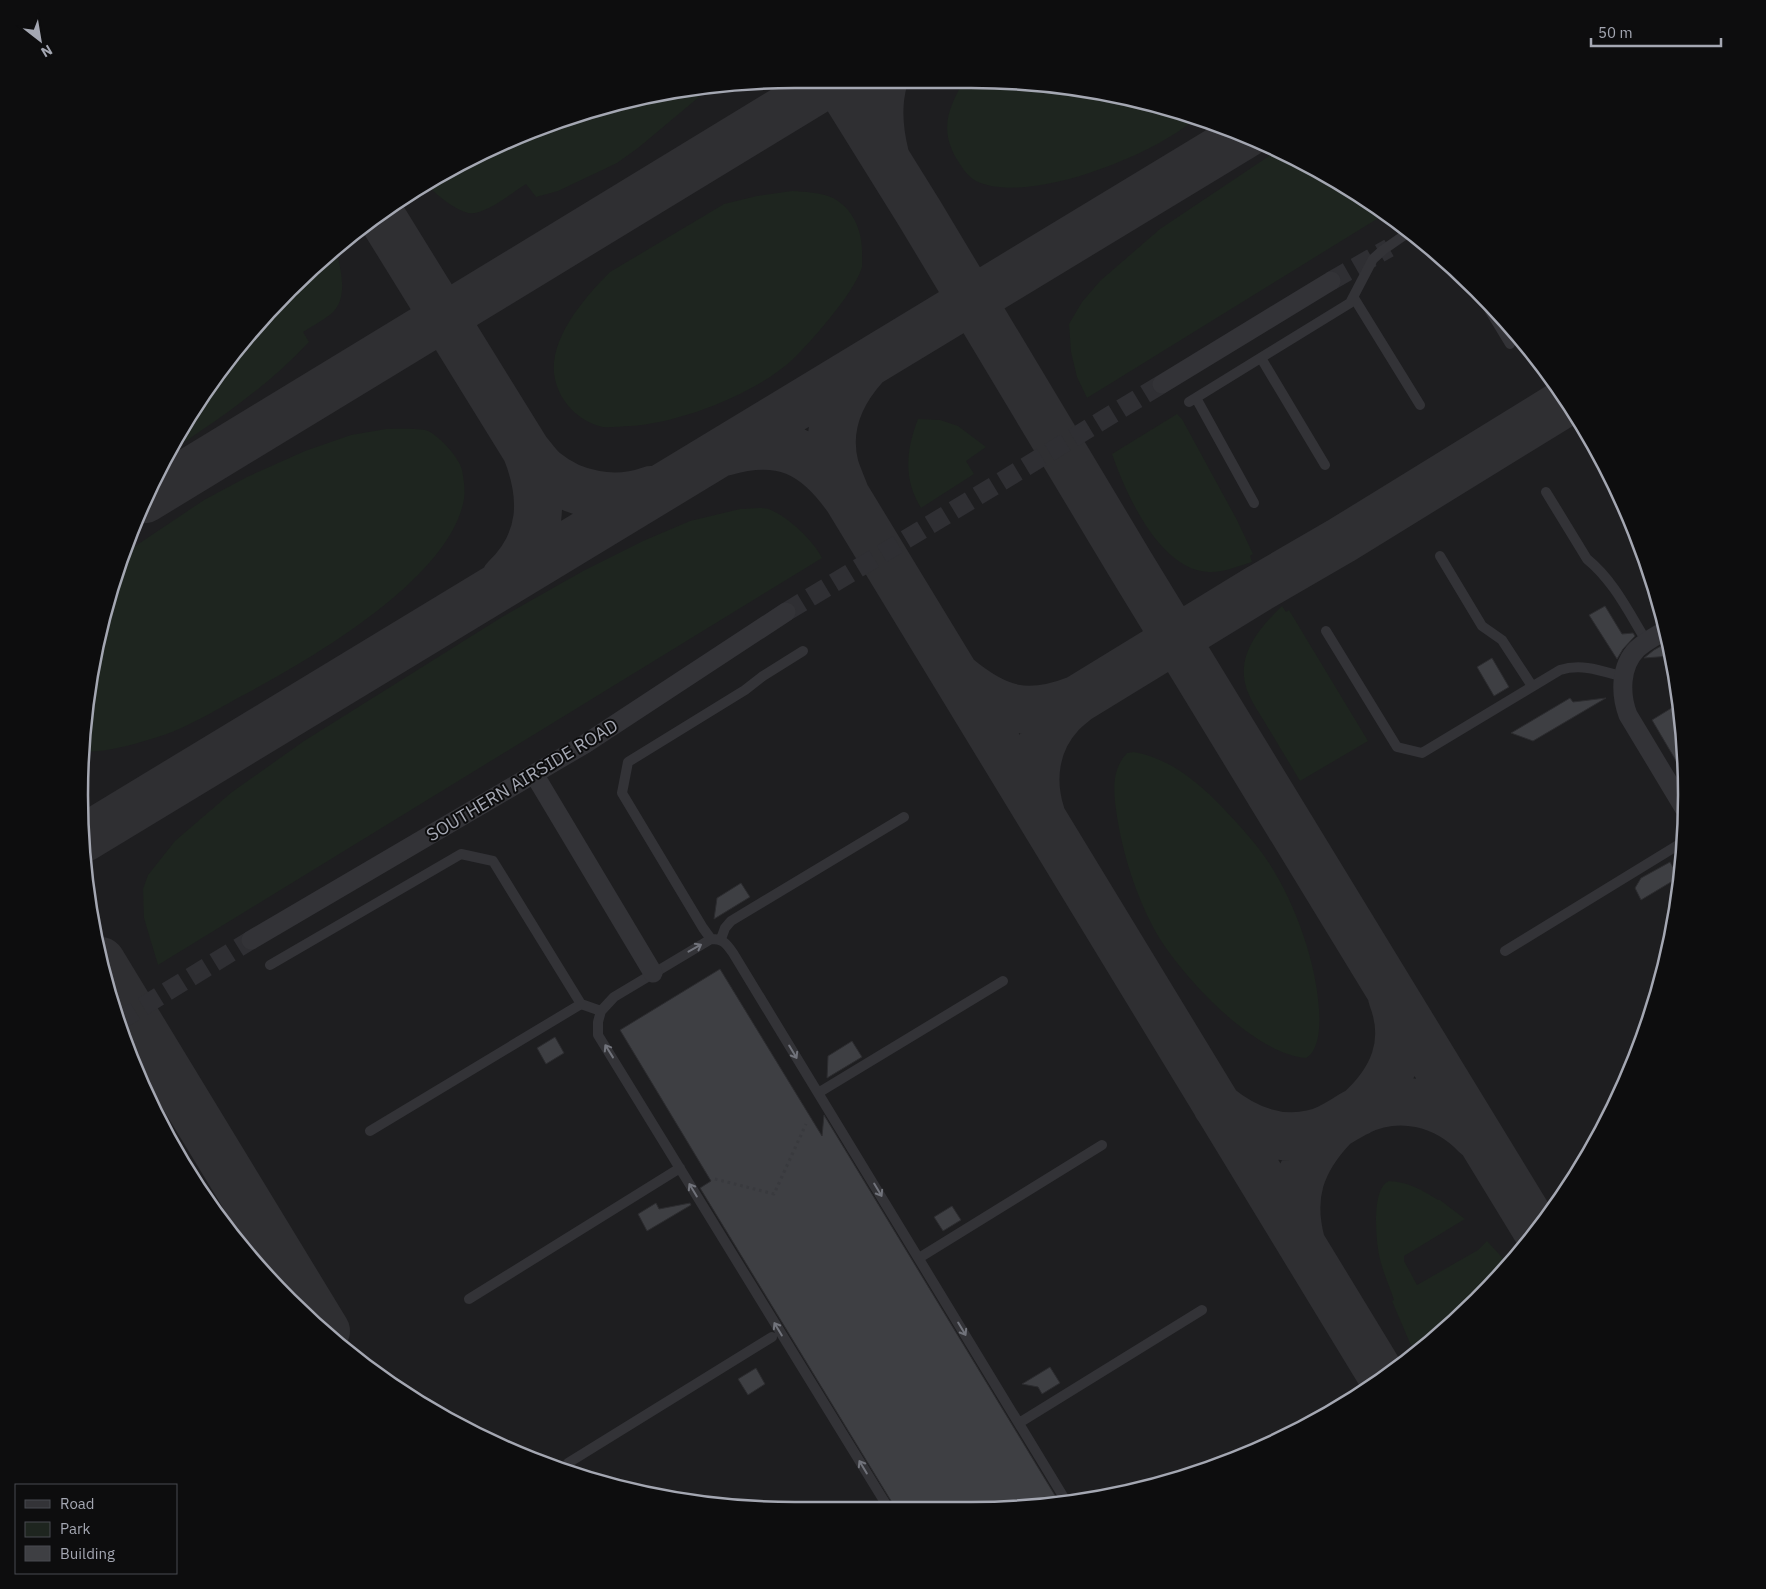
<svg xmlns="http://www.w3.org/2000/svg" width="1766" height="1589" font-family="'IBM Plex Sans',sans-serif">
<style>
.built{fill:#1e1e20}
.green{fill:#1e251f}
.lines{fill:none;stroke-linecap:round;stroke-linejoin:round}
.taxiway{stroke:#2f2f32;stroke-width:48}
.building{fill:#3e3f43;stroke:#2c2c2f}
.street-tunnel{stroke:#2f2f33;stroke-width:19;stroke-dasharray:19 9;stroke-linecap:butt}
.path{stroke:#393a3e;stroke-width:3;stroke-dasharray:2.5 4;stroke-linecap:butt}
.lane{stroke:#333337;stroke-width:10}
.street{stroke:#333337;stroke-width:19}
.oneway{stroke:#71737b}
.labels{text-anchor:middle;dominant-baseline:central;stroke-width:4;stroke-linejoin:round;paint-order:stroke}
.street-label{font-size:18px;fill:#a4a7b2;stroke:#0d0d0e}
.rim{fill:none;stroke:#a4a7b2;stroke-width:2.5}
</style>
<rect width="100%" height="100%" fill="#121113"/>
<path class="built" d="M 795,79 L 1018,80 L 1111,92 L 1245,133 L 1330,175 L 1444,257 L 1540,359 L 1614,478 L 1663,610 L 1686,748 L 1681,888 L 1649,1025 L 1591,1153 L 1509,1267 L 1407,1363 L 1288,1437 L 1156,1486 L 1018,1509 L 747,1509 L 609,1486 L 478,1437 L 359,1362 L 256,1266 L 153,1111 L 103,979 L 79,795 L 93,655 L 152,478 L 227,359 L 359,227 L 478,152 L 655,93 Z"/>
<path class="green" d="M 964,80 L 1018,80 L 1111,92 L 1196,118 C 1188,124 1180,131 1171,136 C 1128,163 1024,204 976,181 C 967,176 961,166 956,158 C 939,127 949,108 964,80 Z
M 711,87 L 638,148 L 617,163 L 558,191 L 536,197 L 526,184 C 513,192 484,216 468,213 C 453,209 437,195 427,185 L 478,152 L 655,93 Z
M 1278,150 L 1330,175 L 1385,214 L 1087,398 L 1077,377 L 1071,352 L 1069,324 L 1082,302 L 1100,281 L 1160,229 Z
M 792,191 C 805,192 820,192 833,198 C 854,209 863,233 862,255 C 862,260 863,266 861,270 C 852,295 812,341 792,360 C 755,394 680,423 630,426 C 621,426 611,428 603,427 C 582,423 563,405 557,386 C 542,346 583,299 610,272 L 724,204 L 757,196 Z
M 336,250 C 341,270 349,299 331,314 C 322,321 312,326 303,332 L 309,342 C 268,386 218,420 168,453 L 217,375 L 226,369 L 223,365 L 227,359 Z
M 1177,414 L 1182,419 L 1237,520 L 1253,554 L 1250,556 L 1252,562 C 1238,566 1223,573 1208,572 C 1159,569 1126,494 1112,454 Z
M 918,419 L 940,420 L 958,426 L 986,447 L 966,461 L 974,474 L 921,508 C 903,479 906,450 918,419 Z
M 386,429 C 395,429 421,428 428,431 C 439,436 459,457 462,470 C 464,480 466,493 463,504 C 444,584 304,663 236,699 C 213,712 189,726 164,735 C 139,743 110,752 83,752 L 93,655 L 128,551 L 204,500 L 247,477 L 305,451 L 351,435 Z
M 740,509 C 749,509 763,506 771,510 C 789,518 813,540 822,558 L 158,965 L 144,918 L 143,889 L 148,875 L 175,841 L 232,792 L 304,741 L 502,617 L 583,571 L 643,541 L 690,521 Z
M 1282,606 L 1286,612 L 1289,610 L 1368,741 L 1300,781 C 1288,761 1276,741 1264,721 C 1258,711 1251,701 1247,690 C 1235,656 1259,628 1282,606 Z
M 1134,752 C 1171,759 1198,782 1223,808 C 1239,825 1256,843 1269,863 C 1295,903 1316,961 1319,1009 C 1320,1024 1320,1050 1306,1058 C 1253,1054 1179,974 1154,929 C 1136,895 1123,855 1117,817 C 1114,795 1110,771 1127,753 Z
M 1389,1181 C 1409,1182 1422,1190 1438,1200 L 1440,1200 L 1465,1219 L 1404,1256 L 1404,1261 L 1417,1285 L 1478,1250 L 1487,1241 L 1510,1266 L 1415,1355 L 1392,1301 L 1394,1300 C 1389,1285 1382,1270 1379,1255 C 1376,1240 1371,1188 1389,1181 Z"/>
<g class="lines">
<path class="taxiway" d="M 836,79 L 920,214 L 1130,564 L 1536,1229
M 884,79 C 877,103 879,131 885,155
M 380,214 L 526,450 C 545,497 544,542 505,579
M 526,450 C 532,457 537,465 544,471 C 574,496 615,503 651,490
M 724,452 C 781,435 815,452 848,499 L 1383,1378
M 846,496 C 843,487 838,477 835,467 C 825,429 839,395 864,367
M 145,499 L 835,79
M 957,677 C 998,711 1027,719 1078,699
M 1041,814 C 1030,780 1035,742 1060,715 C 1065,709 1072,704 1078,699 L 1256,590 L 1342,540 L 1566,402
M 84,838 L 1246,134
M 101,961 L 326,1331
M 1217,1106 C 1245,1129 1276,1142 1312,1134 C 1329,1131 1342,1120 1357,1112 C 1399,1091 1445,1103 1476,1135
M 1358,1112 C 1393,1081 1410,1043 1392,997
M 1301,1242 C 1289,1196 1300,1162 1333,1127"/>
</g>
<path class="building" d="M 1605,606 L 1622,634 L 1633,633 L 1635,636 L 1623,649 L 1617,659 L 1589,615 Z
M 1668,642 L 1671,656 L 1644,658 L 1654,650 Z
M 1492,658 L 1509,687 L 1494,696 L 1477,667 Z
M 1570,698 L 1573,702 L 1606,698 L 1533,741 L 1511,733 Z
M 1678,704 L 1686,748 L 1685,776 L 1652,720 Z
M 1670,862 L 1673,867 L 1682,865 L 1681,876 L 1641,900 L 1635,888 L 1641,878 Z
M 741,883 L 750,897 L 714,919 L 717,898 Z
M 720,969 L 822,1136 L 824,1115 L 1059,1502 L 1018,1509 L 896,1509 L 700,1188 L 711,1181 L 620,1030 Z
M 555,1037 L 564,1053 L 546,1064 L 537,1048 Z
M 852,1041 L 862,1057 L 827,1078 L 828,1056 Z
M 656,1203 L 659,1209 L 690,1203 L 691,1205 L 647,1231 L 638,1214 Z
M 952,1206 L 961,1220 L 943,1231 L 934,1217 Z
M 1050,1367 L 1060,1383 L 1042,1394 L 1038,1387 L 1022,1384 Z
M 756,1368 L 765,1384 L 748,1395 L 738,1379 Z"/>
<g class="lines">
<path class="street-tunnel" d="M 1331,281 L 1389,248
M 786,612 L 1162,384
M 119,1021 L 251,940"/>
<path class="path" d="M 715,1179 L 774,1194 L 806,1124"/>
<path class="lane" d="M 1354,298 L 1420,405
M 1482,298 L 1510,344
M 1261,358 L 1325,465
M 1196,398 L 1254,503
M 1189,402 L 1350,303 L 1373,259 L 1383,250 L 1409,232
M 1546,492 L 1587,559 C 1614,581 1629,613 1647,642
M 1440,556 L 1482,626 L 1502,640 L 1532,686
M 1326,631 L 1397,747 L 1422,753 L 1560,670 C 1582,663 1602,671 1624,677
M 711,939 L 703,928 L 622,793 L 628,762 L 745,690 L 763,676 L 803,651
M 721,939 L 725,928 L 731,921 L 904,817
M 1505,951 L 1683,842
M 270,965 L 461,854 L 493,861 L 581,1004 L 601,1011
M 818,1093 L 1003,981
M 370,1131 L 581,1004
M 919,1258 L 1102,1145
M 469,1299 L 680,1168
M 1019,1423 L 1202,1310
M 568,1463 L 772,1337
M 889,1509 L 598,1035 L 598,1022 L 601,1011 L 614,997 L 711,939 C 723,939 726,943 733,953 L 1066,1501"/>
<path class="street" d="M 1162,384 L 1331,281
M 1666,630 C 1656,636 1646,641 1637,649 C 1620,666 1620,694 1628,715 L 1684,808
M 534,774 L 653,973
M 251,940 L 585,744 L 786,612"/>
</g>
<defs><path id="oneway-shaft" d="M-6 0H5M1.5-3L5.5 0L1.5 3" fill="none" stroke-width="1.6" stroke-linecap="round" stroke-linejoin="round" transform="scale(1.25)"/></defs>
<g class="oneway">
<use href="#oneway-shaft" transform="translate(695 948) rotate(-29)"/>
<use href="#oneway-shaft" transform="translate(609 1051) rotate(-122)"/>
<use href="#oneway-shaft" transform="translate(793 1052) rotate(59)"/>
<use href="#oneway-shaft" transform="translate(693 1190) rotate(-121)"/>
<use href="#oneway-shaft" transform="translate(878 1190) rotate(59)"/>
<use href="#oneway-shaft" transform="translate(778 1329) rotate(-121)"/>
<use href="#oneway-shaft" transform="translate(962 1329) rotate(59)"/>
<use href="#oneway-shaft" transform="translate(863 1467) rotate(-121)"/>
</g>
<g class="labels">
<g class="street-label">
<text transform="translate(522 780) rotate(-31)">SOUTHERN AIRSIDE ROAD</text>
</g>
</g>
<path d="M0 0H1766V1589H0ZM795 88H971A707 707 0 0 1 1678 795V795A707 707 0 0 1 971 1502H795A707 707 0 0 1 88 795V795A707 707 0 0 1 795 88Z" fill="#0d0d0e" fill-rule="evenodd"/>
<path class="rim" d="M795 88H971A707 707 0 0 1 1678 795V795A707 707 0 0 1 971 1502H795A707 707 0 0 1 88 795V795A707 707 0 0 1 795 88Z"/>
<rect x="15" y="1484" width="162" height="90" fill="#0d0d0e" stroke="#494b50"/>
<rect x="25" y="1500" width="25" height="8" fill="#333337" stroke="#494b50"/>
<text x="60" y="1509" font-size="15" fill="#a4a7b2">Road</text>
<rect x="25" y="1522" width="25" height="15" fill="#1e251f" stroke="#494b50"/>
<text x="60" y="1534" font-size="15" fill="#a4a7b2">Park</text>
<rect x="25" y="1546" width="25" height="15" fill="#3e3f43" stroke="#494b50"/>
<text x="60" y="1559" font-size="15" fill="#a4a7b2">Building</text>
<g transform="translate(40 40) rotate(149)" stroke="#0d0d0e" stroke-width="4" paint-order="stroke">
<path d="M0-4L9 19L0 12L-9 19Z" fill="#a4a7b2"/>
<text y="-8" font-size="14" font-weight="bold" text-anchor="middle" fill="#a4a7b2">N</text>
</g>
<path d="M1591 38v8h130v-8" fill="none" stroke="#a4a7b2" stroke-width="2.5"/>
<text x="1598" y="38" font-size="15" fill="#a4a7b2" stroke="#0d0d0e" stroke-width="4" paint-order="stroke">50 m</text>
</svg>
